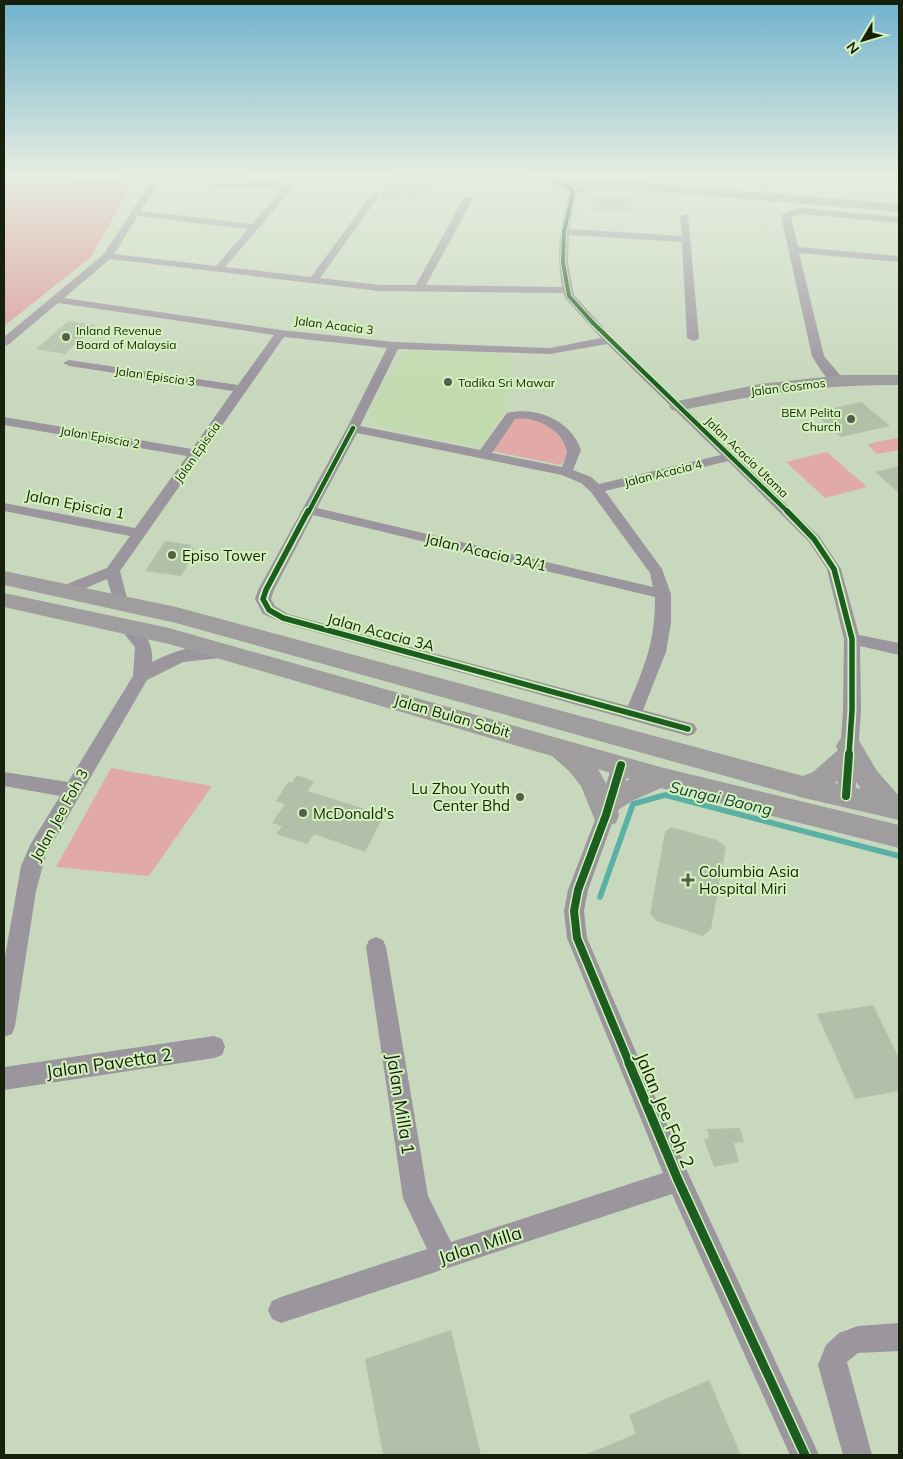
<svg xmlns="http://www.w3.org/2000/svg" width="903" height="1459" font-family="Mulish,sans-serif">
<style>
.built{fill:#c2dbae}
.green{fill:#e2aaa7}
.forest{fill:#dc999a}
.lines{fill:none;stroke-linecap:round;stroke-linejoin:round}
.stream{stroke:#5ab0a5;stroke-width:5.5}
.building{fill:#b3c0a9}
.street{fill:#9b959e;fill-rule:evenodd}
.secondary{fill:#9f9d9e;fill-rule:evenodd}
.highway{fill:#999b97;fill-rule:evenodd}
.cycleway-far4-casing{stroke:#d4f3bc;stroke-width:5.5}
.cycleway-far3-casing{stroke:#d4f3bc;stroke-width:7}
.cycleway-far2-casing{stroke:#d4f3bc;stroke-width:9}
.cycleway-far1-casing{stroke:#d4f3bc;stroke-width:11}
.cycleway-casing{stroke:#d4f3bc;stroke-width:12}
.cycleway-far4{stroke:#1b5e20;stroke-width:4}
.cycleway-far3{stroke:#1b5e20;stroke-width:4.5}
.cycleway-far2{stroke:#1b5e20;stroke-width:5.5}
.cycleway-far1{stroke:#1b5e20;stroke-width:8}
.cycleway{stroke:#1b5e20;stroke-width:9}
.poi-dot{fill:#54604a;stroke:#d4f3bc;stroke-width:2}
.labels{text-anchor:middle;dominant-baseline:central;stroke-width:4;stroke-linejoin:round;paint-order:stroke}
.far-street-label{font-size:12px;fill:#16200c;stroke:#d4f3bc}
.far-poi-label{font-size:12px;fill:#16200c;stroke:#d4f3bc;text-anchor:start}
.street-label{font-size:15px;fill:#16200c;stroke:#d4f3bc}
.poi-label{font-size:15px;fill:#16200c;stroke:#d4f3bc;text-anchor:start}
.water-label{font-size:16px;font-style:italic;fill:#183938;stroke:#d4f3bc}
.near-street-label{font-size:18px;fill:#16200c;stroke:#d4f3bc}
</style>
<rect width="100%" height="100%" fill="#c8d8bc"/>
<path class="built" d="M 411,351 L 511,354 L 506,409 L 485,442 L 475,446 L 379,426 L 369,415 L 402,355 Z"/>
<path class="green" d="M 518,416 C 550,421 551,423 569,450 L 561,465 L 492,451 L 511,419 Z
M 897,438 L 899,440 L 899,450 L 877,454 L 867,444 Z
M 827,452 L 867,487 L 825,498 L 786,462 Z
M 111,768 L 212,786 L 149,876 L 56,867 Z"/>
<path class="forest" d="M 4,178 L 135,179 L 91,257 L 4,326 Z"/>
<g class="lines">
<path class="stream" d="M 600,897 L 633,804 L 665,795 L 899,856"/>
</g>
<path class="building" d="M 387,182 L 428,183 L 416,200 L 381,197 L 380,193 Z
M 594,196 L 631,198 L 630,213 L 591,210 Z
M 68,321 L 96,325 L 65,354 L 36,349 Z
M 861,402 L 890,426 L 841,437 L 813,412 Z
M 899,466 L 899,493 L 875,472 Z
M 165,541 L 192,545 L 190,547 L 194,548 L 184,562 L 189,563 L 181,576 L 145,571 Z
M 297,775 L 314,781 L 308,791 L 384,815 L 365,852 L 314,834 L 307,844 L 276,834 L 282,826 L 272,823 L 285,804 L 276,801 L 288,782 L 292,783 Z
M 671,827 L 717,840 L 726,847 L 711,929 L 703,936 L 657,921 L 650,914 L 665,832 Z
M 873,1005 L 899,1058 L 899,1091 L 855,1099 L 817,1014 Z
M 740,1128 L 744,1142 L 734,1143 L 739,1162 L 714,1167 L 704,1139 L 709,1138 L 707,1129 Z
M 451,1330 L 481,1455 L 383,1455 L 365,1359 Z
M 709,1380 L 741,1455 L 584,1455 L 636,1434 L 629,1415 Z"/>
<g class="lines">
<path class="street" d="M 165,174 L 176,174 L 159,182 L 141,211 L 252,224 L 282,189 L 212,188 L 208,185 L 209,183 L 279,182 L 291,186 L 291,190 L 225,267 L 311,277 L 372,194 L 378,194 L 379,196 L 320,278 L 379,285 L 416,285 L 463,199 L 468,196 L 473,199 L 426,285 L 562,287 C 556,251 560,227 569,193 L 566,189 L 550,181 L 550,177 L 553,176 L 573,185 L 575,189 C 585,184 608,177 617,183 L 588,189 L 577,194 L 569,229 L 682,236 L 680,216 L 688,214 L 699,338 L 697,340 L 693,341 L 687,338 L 682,242 L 569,235 L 568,262 L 574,295 L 613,338 L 819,536 L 841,569 L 859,635 L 899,643 L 899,655 L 860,646 L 861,710 L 855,796 L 853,801 L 846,804 L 839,801 L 837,796 L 843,710 L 844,639 L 827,569 L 809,542 L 728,461 L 605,491 L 662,569 L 671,594 L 671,623 L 666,652 L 643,710 L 694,724 L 697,729 L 694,734 L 688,736 L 283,623 L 263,614 L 255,599 L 258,590 L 347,428 L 387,348 L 284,337 L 120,571 L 128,602 L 125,606 L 115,606 L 107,579 L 72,594 L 62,594 L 59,590 L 62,586 L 107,568 L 130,536 L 4,511 L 4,503 L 135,528 L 187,456 L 4,425 L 4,417 L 192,449 L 233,391 L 69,366 L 63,363 L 69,360 L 238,385 L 274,335 L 58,303 L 8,345 L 4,346 L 4,337 L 104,254 L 153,178 ZM 138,216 L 248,229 L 216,266 L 114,254 ZM 110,259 L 379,291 L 563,293 L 565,298 L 601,338 L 550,348 L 394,342 L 281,330 L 64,298 ZM 607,344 L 721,455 L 599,484 L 591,477 L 573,470 L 581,450 C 571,420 536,406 507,413 L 480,450 L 360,426 L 398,349 L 550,354 ZM 515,419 C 536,415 565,431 567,453 L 562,467 L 492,453 ZM 357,433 L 562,475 L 581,483 L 591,492 L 650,573 L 653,587 L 317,508 ZM 313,515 L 655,597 C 655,643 645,665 628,706 L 288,614 L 275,606 L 271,599 L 274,590 Z
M 802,208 L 899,217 L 899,223 L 802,214 L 791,217 L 798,247 L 899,256 L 899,262 L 799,253 L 824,356 L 845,381 L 839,385 C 827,382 818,366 812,356 L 781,216 L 788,211 Z
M 125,620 C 143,625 154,644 152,662 C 173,651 202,641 226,648 L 228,652 L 226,656 L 220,658 L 183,662 L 147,680 L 46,854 L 36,891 L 15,1026 L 12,1034 L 4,1037 L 4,962 L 21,866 L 30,845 L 60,796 L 4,786 L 4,772 L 68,782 L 133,676 L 135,647 L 117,625 L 119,621 Z
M 621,758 L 627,760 L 630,765 L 615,815 L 588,890 L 584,911 L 587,938 L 687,1171 L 819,1455 L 790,1455 L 672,1194 L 281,1323 L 272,1319 L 268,1310 L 272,1301 L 281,1297 L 427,1249 L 403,1198 L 366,947 L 369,940 L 376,937 L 383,940 L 386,947 L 428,1196 L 451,1242 L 663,1173 L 567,938 L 564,911 L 568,890 L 597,815 L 612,765 L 615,760 Z
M 214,1036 L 222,1039 L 225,1047 L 222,1055 L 214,1058 L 4,1090 L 4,1067 Z
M 899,1323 L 899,1351 L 858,1353 L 847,1362 L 872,1455 L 843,1455 L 818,1365 L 826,1345 L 839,1333 L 858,1326 Z"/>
<path class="secondary" d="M 843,375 L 899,375 L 899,385 C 824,384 752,395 678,411 L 672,410 L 669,406 L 672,402 L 678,401 L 760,384 Z
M 4,571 L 176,607 L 803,776 L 813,772 L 838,750 L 836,746 L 840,739 L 849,736 L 858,739 L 877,771 L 899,796 L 899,820 L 804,798 L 176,623 L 4,585 ZM 849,771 L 861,789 L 835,783 Z
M 4,593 L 169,628 L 660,767 L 899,825 L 899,848 L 661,788 L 632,801 L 618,810 L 619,815 L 616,823 L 606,826 L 596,823 L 581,786 L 569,771 L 552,756 L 169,644 L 4,607 ZM 598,769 L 630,779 L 609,789 Z"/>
<path class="highway" d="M 118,174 L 251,174 L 244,178 L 125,178 Z
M 386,174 L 492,174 L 581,177 L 899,204 L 899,212 L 581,185 L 392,178 Z"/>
<g class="cycleway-far4-casing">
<path id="cycleway-far4" d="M 553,179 L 570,187 L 573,193 L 564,232 L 563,262 L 569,296 L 593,323"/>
</g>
<g class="cycleway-far3-casing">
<path id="cycleway-far3" d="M 592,322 L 789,513
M 308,513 L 353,428"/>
</g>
<g class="cycleway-far2-casing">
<path id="cycleway-far2" d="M 308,511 L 266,590 L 263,599 L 269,610 L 283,618 L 688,729
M 787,511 L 814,539 L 834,569 L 852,639 L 852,710 L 849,755"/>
</g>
<g class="cycleway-far1-casing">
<path id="cycleway-far1" d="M 621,765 L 606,815 L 578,890 L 574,911 L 577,938 L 630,1065
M 846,796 L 849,754"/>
</g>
<g class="cycleway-casing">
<path id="cycleway" d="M 629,1063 L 678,1180 L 805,1455"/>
</g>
<use href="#cycleway-far4" class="cycleway-far4"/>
<use href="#cycleway-far3" class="cycleway-far3"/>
<use href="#cycleway-far2" class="cycleway-far2"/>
<use href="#cycleway-far1" class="cycleway-far1"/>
<use href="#cycleway" class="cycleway"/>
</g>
<linearGradient id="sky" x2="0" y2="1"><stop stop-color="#6fb2cd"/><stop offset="0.46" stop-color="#e6ede1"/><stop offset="1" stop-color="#e6ede1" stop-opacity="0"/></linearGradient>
<rect width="903" height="378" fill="url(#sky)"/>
<g class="poi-dot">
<circle cx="66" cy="337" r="5"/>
<circle cx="448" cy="382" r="5"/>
<circle cx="851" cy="419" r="5"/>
<circle cx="172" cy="555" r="5"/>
<circle cx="520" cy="797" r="5"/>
<circle cx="303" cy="813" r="5"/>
<path d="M685.5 872.5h5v5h5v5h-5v5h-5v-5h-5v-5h5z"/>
</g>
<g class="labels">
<g class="far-street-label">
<text transform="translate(334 325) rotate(7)">Jalan Acacia 3</text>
<text transform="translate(155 376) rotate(8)">Jalan Episcia 3</text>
<text transform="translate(788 387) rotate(-7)">Jalan Cosmos</text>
<text transform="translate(100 437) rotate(10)">Jalan Episcia 2</text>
<text transform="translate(197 452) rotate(-55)">Jalan Episcia</text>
<text transform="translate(747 457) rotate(44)">Jalan Acacia Utama</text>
<text transform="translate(663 473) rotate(-14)">Jalan Acacia 4</text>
</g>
<g class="far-poi-label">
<text x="76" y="330">Inland Revenue<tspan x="76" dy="14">Board of Malaysia</tspan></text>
<text x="458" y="382">Tadika Sri Mawar</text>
<text x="841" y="412" text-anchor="end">BEM Pelita<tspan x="841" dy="14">Church</tspan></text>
</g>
<g class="street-label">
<text transform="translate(75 504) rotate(11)">Jalan Episcia 1</text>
<text transform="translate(486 552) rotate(13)">Jalan Acacia 3A/1</text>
<text transform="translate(381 632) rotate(15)">Jalan Acacia 3A</text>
<text transform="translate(452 716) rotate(16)">Jalan Bulan Sabit</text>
<text transform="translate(59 815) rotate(-61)">Jalan Jee Foh 3</text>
</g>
<g class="poi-label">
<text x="182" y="555">Episo Tower</text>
<text x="510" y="788" text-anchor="end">Lu Zhou Youth<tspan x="510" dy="17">Center Bhd</tspan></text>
<text x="313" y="813">McDonald's</text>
<text x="699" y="871">Columbia Asia<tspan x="699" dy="17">Hospital Miri</tspan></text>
</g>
<g class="water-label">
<text transform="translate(721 798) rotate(13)">Sungai Baong</text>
</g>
<g class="near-street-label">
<text transform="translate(109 1063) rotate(-8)">Jalan Pavetta 2</text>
<text transform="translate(401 1104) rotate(81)">Jalan Milla 1</text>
<text transform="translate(665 1110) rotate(67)">Jalan Jee Foh 2</text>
<text transform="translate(480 1245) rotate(-18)">Jalan Milla</text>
</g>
</g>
<rect width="903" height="1459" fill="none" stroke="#16200c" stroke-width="10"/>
<g transform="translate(863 40) rotate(232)" stroke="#d4f3bc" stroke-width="4" paint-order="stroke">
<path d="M0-4L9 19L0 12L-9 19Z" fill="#16200c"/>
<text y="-8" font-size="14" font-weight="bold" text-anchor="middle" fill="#16200c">N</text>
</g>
</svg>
